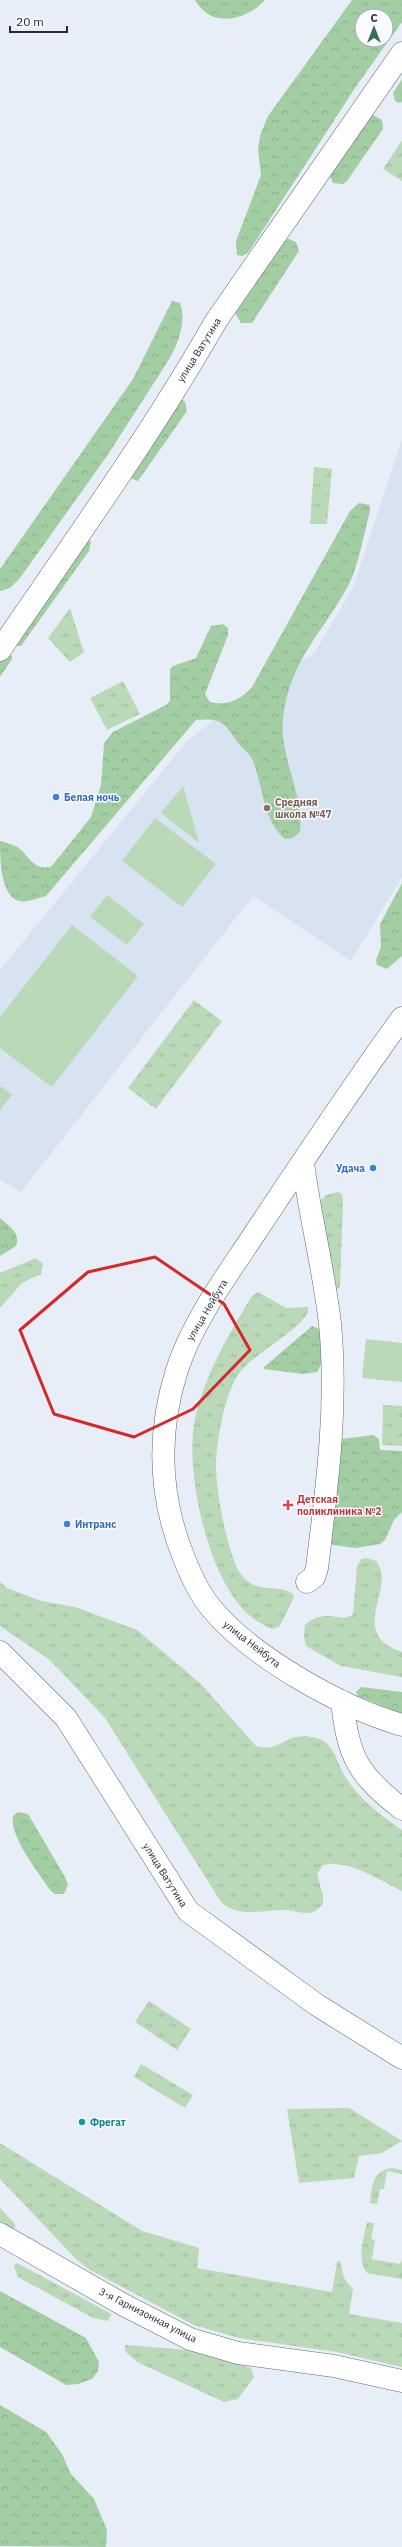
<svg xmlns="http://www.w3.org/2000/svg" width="402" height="2547" font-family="'IBM Plex Sans',sans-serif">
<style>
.built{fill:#d8e3f2}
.grass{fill:url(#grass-tufts)}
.forest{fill:url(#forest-crowns);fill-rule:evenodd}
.garden{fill:#b9d9b9}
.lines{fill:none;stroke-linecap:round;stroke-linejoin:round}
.minor-casing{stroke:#636970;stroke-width:23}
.minor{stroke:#fff;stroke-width:22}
.marked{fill:none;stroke:#d62828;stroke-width:3;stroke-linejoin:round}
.shop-dot{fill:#3f7fe0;stroke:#f9fbff;stroke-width:1.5}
.education-dot{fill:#8d6e63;stroke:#f9fbff;stroke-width:1.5}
.health-dot{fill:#e0444e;stroke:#f9fbff;stroke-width:1.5}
.culture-dot{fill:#0f9aa8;stroke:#f9fbff;stroke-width:1.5}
.labels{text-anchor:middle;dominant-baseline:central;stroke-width:3;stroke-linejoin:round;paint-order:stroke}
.street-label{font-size:10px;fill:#282b2e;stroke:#f9fbff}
.shop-label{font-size:10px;font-weight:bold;fill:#366cbe;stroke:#f9fbff;text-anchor:start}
.education-label{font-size:10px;font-weight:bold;fill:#785e54;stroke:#f9fbff;text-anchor:start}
.health-label{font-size:10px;font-weight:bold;fill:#be3a42;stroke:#f9fbff;text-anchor:start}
.culture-label{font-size:10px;font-weight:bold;fill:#0d838f;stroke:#f9fbff;text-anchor:start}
</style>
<defs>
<pattern id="grass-tufts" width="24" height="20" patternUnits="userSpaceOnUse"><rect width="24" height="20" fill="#b9d9b9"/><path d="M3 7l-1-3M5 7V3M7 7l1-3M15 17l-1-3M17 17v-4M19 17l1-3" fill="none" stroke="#9fba9f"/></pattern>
<pattern id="forest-crowns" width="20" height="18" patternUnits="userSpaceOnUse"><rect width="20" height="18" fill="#a3cea3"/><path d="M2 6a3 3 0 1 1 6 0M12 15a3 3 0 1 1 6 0" fill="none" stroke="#8cb18d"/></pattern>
</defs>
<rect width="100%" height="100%" fill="#e8eef7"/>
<path class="built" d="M 402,439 L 402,877 L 351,961 L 253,896 L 21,1192 L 0,1180 L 0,970 L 188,740 L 267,679 L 314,654 L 354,585 Z"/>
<path class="grass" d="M 402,140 L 402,181 L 383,169 Z
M 314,467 L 332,469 L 327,524 L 310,524 Z
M 70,608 L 84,652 L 70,662 L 48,638 Z
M 123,681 L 140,714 L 107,730 L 90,698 Z
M 194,1000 L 222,1021 L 156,1109 L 128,1088 Z
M 338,1192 L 342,1194 L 343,1201 L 340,1287 L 335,1291 L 318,1203 L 326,1195 Z
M 36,1258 L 43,1264 L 41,1274 L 22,1283 L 0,1308 L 0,1273 Z
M 258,1292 L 286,1308 L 308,1307 L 308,1312 C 300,1330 254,1354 240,1372 C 225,1392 217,1438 216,1463 C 215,1485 228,1561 243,1577 C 258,1594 278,1583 293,1594 L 294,1597 L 280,1626 L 272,1629 C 265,1626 256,1621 249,1615 C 208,1580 184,1470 195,1419 C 205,1374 229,1334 252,1296 Z
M 383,1405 L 402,1406 L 402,1446 L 382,1445 Z
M 366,1558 L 376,1561 C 398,1589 345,1632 402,1652 L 402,1677 L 341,1666 L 306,1646 L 304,1636 L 305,1625 C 325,1606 343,1625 353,1614 L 357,1566 L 361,1559 Z
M 0,1582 L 7,1588 L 41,1601 L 75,1607 L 137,1630 L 200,1683 L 256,1746 C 282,1754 284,1730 316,1738 C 333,1742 336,1759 343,1773 C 356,1796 380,1815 402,1830 L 402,1891 C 379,1880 350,1859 323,1865 L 317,1874 L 323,1896 L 323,1904 C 318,1909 314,1913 307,1913 C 301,1913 294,1911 288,1910 C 265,1909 239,1919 221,1902 L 105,1718 L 50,1660 L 0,1626 Z
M 149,2001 L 191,2029 L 177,2050 L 135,2022 Z
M 141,2064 L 193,2095 L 185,2108 L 134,2077 Z
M 349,2108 L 402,2141 L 382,2153 L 359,2156 L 354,2178 L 299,2183 L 287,2109 Z
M 0,2143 L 142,2231 L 199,2248 L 197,2268 L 332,2292 L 337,2262 L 340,2261 L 344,2278 L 353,2289 L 349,2314 L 402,2323 L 402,2367 L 337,2352 L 239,2338 L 194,2325 L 90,2270 L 76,2259 L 0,2179 Z
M 392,2168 L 402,2170 L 402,2174 L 387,2171 L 384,2189 L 380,2189 L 377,2204 L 370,2203 C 373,2184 371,2172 392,2168 Z
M 0,2208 L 15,2224 L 15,2228 L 8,2228 L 0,2222 Z
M 367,2222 L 374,2223 L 371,2239 L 375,2240 L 372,2259 L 400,2264 L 402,2259 L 402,2279 L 367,2273 C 356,2259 364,2238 367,2222 Z
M 17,2263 L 108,2312 L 111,2314 L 108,2321 L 93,2318 L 18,2277 L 14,2266 Z
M 125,2345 L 188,2350 L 251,2368 L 254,2377 L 238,2399 L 224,2402 L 137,2362 L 125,2351 Z"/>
<path class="forest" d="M 195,0 L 265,0 C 246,21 211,29 195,0 Z
M 352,0 L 402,0 L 402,22 L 357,85 L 248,253 L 242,256 L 237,255 L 236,241 L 261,175 L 258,150 L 260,136 L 268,116 ZM 362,16 L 386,16 L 386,40 L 362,40 Z
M 402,79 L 402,102 L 399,103 L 395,101 L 393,93 Z
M 373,115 L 382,120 L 383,129 L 347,181 L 343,184 L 333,183 L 329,174 L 368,117 Z
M 289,239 L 296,242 L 299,251 L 252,323 L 241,323 L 235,313 L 283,241 Z
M 172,301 L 180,303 C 187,321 178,345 168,361 L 107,456 L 20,578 L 10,588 L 0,591 L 0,569 L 133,379 Z
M 178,397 L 185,402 L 187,411 L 138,481 L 130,478 Z
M 359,503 L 370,505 L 370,511 C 364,533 359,564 349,584 C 324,632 289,660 283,719 C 279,757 304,793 300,832 L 293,838 L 285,839 C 263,821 263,786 253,761 C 250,753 240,747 236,740 C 223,721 220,718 196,720 L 46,896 C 38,898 27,903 19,901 C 0,896 0,857 0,841 C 7,843 15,845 20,849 C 31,859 34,870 51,867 L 91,817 L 101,785 L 104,743 L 113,732 L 166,705 L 170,701 L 170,669 L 173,666 L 196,658 L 211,626 L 223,624 L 228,628 L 228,635 L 205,694 L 210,702 C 228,706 240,700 252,687 L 350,511 Z
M 88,538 L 91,542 L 89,551 L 21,646 L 14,646 Z
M 5,651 L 12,656 L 12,659 L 0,677 L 0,654 Z
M 402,883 L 402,956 L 387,969 L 377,965 L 376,960 L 381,947 L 380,924 Z
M 0,1218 C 9,1226 21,1233 16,1246 L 0,1256 Z
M 312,1326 L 319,1329 C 322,1340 325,1363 317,1372 L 303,1374 L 264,1369 L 264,1367 Z
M 373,1435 L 379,1439 L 380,1450 L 402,1451 L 402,1512 L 394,1520 L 385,1540 L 380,1544 L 355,1548 L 333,1545 L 328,1538 L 342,1439 Z
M 361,1687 L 402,1692 L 402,1714 L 358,1696 L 356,1692 Z
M 18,1812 L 28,1814 L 65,1877 L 68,1885 L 64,1894 L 55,1894 L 50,1890 C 39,1873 9,1836 13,1816 Z
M 0,2291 L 86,2338 L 99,2362 L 98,2371 L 92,2379 L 78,2384 L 66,2385 L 0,2347 Z
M 0,2405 L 46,2432 L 62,2454 L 71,2474 L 94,2499 L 107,2530 L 106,2547 L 0,2546 Z"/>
<path class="garden" d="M 183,786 L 199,843 L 161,813 Z
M 155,818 L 216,864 L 182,907 L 122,861 Z
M 107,895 L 144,924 L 127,945 L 90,917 Z
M 72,925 L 138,976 L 52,1087 L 0,1048 L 0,1017 Z
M 0,1086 L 12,1095 L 0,1110 Z
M 366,1339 L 402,1343 L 402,1382 L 362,1378 Z"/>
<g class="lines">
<g class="minor-casing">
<path id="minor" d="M 0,650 C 74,541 151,435 216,321 L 402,53
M 402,1018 C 351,1088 303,1161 255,1233 C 227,1276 193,1320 177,1370 C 157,1433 159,1497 184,1558 C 191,1576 199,1594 212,1609 C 253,1658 341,1707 402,1725
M 303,1163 C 310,1217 324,1270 330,1324 C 338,1406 327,1486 317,1568 L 314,1577 L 307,1582
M 0,1652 L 66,1718 L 188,1911 L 317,2005 L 402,2058
M 342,1701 C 348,1757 358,1775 402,1809
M 0,2234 L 122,2304 L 190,2339 L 238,2353 L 334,2366 L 402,2381"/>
</g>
<use href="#minor" class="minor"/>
</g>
<path class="marked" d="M 155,1257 L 224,1304 L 250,1350 L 193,1409 L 134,1437 L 54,1414 L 20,1330 L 88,1272 Z"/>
<g class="shop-dot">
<circle cx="56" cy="797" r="4"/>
<circle cx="373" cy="1168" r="4"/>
<circle cx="67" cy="1524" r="4"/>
</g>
<circle class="education-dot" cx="267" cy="808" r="4"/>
<path class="health-dot" d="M286 1499h4v4h4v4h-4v4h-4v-4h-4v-4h4z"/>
<circle class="culture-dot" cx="82" cy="2122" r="4"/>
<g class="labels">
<g class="street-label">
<text transform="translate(199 350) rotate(-58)">улица Ватутина</text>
<text transform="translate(207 1310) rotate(-59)">улица Нейбута</text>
<text transform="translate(252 1644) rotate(38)">улица Нейбута</text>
<text transform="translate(165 1875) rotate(58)">улица Ватутина</text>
<text transform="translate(148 2315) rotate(27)">3-я Гарнизонная улица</text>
</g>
<g class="shop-label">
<text x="64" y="797">Белая ночь</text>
<text x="365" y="1168" text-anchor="end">Удача</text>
<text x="75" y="1524">Интранс</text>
</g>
<g class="education-label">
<text x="275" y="802">Средняя<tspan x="275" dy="12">школа №47</tspan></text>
</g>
<g class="health-label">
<text x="297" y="1499">Детская<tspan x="297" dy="12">поликлиника №2</tspan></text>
</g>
<g class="culture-label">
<text x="90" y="2122">Фрегат</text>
</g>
</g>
<g transform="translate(374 28)"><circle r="19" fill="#f9fbff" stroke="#a5a8ab"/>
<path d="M0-3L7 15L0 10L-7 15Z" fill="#326f5c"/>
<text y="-6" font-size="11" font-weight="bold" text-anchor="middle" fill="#282b2e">С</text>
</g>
<path d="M10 26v6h57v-6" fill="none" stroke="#282b2e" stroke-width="2"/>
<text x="16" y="26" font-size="12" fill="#282b2e" stroke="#f9fbff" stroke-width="3" paint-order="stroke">20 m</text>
</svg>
